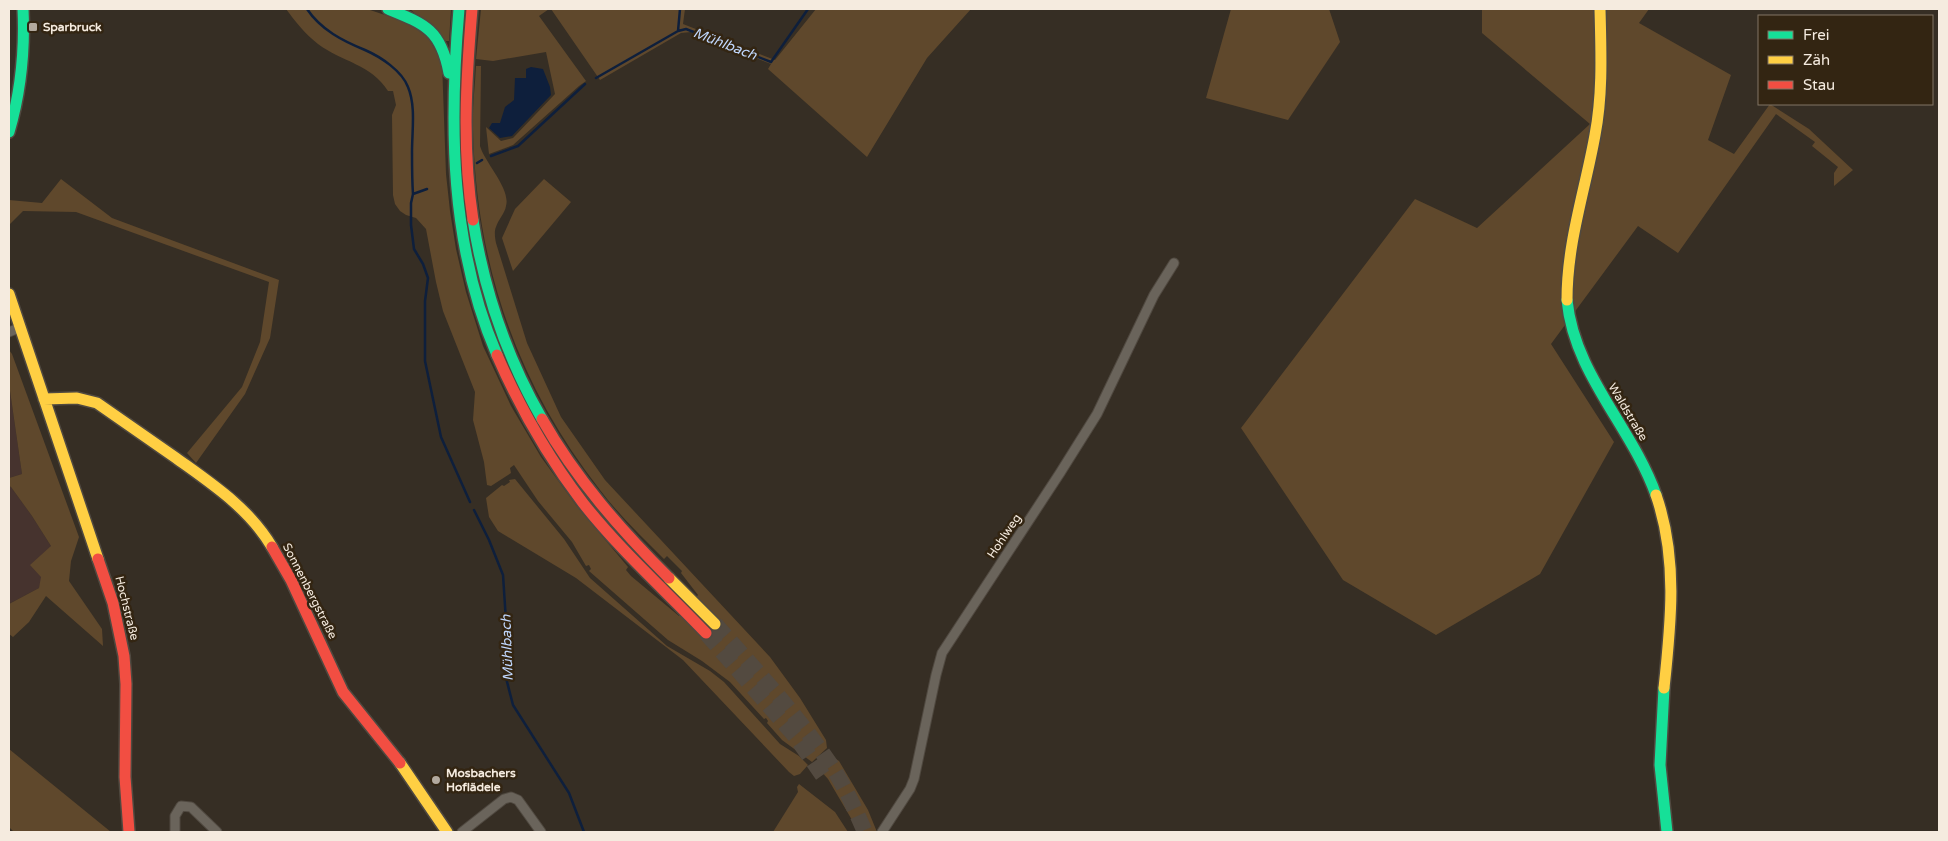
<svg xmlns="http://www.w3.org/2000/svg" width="1948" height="841" font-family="'Varela Round',sans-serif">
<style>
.industrial{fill:#46332e}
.green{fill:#5f482c}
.water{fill:#0e1f3c}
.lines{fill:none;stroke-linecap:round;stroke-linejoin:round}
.stream{stroke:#0e1f3c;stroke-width:2.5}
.highway-tunnel{stroke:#534a40;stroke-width:16;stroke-dasharray:16 8;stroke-linecap:butt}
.street-casing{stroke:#504940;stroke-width:11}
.fast-casing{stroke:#504940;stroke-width:14}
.slow-casing{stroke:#504940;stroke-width:14}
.jam-casing{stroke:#504940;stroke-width:14}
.street{stroke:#6a645b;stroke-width:9}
.fast{stroke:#16e098;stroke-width:11}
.slow{stroke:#ffcf43;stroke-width:11}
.jam{stroke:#f24e42;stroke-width:11}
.poi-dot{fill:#b2a99e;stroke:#332512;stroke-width:2}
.labels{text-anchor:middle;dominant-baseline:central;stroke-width:5;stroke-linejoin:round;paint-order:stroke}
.poi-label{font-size:12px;font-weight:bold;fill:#f5ebdf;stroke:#332512;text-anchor:start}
.street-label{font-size:12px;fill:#f5ebdf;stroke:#332512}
.water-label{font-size:14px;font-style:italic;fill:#c0d7fd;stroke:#332512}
</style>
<rect width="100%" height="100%" fill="#362e24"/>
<path class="industrial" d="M 9,384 L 22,474 L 9,478 Z
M 9,486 L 11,487 L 32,516 L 51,546 L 39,588 L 9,604 Z"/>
<path class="green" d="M 286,9 L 367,9 L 406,22 L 428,37 L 442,62 L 446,174 L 450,211 L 456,249 L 466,292 L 483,346 L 511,406 L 541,457 L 576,505 L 628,567 L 626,570 L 631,576 L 679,616 L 698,595 L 681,573 L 682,571 L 667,556 L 664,559 C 642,537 619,515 600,490 C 517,384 476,265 473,130 C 472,109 475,87 476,66 L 481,66 L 480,146 C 485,163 511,189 506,206 C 505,213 498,220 496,227 C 494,231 495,238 496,243 L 527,343 L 561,417 L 605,480 L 770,657 L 800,698 L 826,740 L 827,748 L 812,762 L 782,740 L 767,723 L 768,721 L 766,718 L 764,719 L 730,682 L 702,661 L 668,640 L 589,571 L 591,569 L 589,565 L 586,566 L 572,542 L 538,501 L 514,465 L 510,468 L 511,473 L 491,486 L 487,485 L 484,462 L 473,420 L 475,392 L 443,311 L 436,282 L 426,229 L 416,218 L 406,215 L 400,211 L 395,204 L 393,195 L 392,115 L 396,105 L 393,91 L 388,91 C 371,64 342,62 318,44 C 305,34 295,21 286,9 Z
M 410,9 L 451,9 L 449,41 L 446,41 Z
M 481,9 L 549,9 L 539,16 L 586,81 L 579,86 L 513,145 L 489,154 L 486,127 L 501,141 L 513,138 L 555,94 L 546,52 L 493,61 L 476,59 Z
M 551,9 L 685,9 L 683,24 L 775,60 L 816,9 L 971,9 L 927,58 L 867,157 L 768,69 L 771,64 L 691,32 L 681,33 L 600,80 Z
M 1231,9 L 1329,9 L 1340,42 L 1288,120 L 1206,98 Z
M 1482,9 L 1649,9 L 1639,23 L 1731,75 L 1708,140 L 1734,154 L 1770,104 L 1809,129 L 1853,170 L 1834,186 L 1834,173 L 1838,167 L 1812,146 L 1815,142 L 1776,114 L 1678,253 L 1638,226 L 1551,344 L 1614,442 L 1540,574 L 1436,635 L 1343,580 L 1241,428 L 1415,199 L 1477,228 L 1590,124 L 1482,33 Z
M 61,179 L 112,218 L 279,280 L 270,338 L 245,394 L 196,463 L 187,453 L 242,387 L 260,342 L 269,282 L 76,212 L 23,211 L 9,225 L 9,200 L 42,203 Z
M 544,179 L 571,202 L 513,271 L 502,238 L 515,209 Z
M 9,350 L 12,354 L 79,537 L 71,561 L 69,581 L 102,629 L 103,646 L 46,596 L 29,622 L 13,637 L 9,634 L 9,604 L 39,588 L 41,577 L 30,565 L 51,546 L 32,516 L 11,487 L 9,486 L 9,478 L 22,474 L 9,384 Z
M 515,479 L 564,539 L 590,578 L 667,646 L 710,671 L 724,682 L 780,744 L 799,756 L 808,765 L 800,774 L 794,776 L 789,772 L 683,660 L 576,578 L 498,531 L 489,517 L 486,498 L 502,485 L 504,486 L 510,482 L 509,480 Z
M 9,749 L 111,832 L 14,832 L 9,827 Z
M 833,757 L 839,761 L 868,810 L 877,832 L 859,832 L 828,779 L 819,769 L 819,764 L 825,759 Z
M 799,784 L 835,812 L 848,832 L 773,832 L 798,792 L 797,787 Z"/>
<path class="water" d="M 531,67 L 543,69 L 550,87 L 551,95 L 512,136 L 500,138 L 489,128 L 492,123 L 500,123 L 505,107 L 514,100 L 515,78 L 526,78 L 526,69 Z"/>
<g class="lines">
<path class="stream" d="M 307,9 C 321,30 343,41 365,50 C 381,57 402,71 408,87 C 416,106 412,131 412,152 C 412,166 412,180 413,194 L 411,203 L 411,225 L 414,249 L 423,264 L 428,278 L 425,301 L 425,361 L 441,437 L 470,502
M 678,31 L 680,9
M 596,78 L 678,31 L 686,29 L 771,62 L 808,9
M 491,156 L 518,146 L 585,84
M 477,163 L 482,160
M 413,194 L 427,189
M 474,510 L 489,540 L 503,575 L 506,621 L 505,674 L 513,705 L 569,793 L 584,832"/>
<path class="highway-tunnel" d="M 715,624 C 753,667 793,710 826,758 C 842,780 854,807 865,832
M 706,633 L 796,737 L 826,780"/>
<g class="street-casing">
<path id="street" d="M 9,332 L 19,328
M 175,832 L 175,816 L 181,806 L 191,807 L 217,832
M 462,832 L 504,799 L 511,797 L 518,800 L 541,832
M 882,832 L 910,789 L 914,779 L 936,675 L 942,653 L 1060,473 L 1097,414 L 1154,295 L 1174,263"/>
</g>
<g class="fast-casing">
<path id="fast" d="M 388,9 C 425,24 441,30 449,73
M 459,9 C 449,126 450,246 497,355
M 9,132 C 21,91 25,52 23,9
M 473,220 C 484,290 507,358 542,419
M 1567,300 C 1574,374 1632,427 1656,495
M 1664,688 L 1660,765 L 1667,832"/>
</g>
<g class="slow-casing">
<path id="slow" d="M 9,294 L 98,559
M 1567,300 C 1567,242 1585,191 1595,135 C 1603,93 1601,51 1600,9
M 44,399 L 77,398 L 97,403 C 123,421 150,440 176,458 C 212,484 249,508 272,547
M 1656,495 C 1678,558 1671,623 1664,688
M 669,578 L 715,624
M 400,763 L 447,832"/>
</g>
<g class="jam-casing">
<path id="jam" d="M 472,9 C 466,80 462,149 473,220
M 497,355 C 520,408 548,457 583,503 C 620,550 665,590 706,633
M 542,419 C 576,479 621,530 669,578
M 272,547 L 291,580 L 343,692 L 400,763
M 98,559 L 113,603 L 124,656 L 126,684 L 125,777 L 129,832"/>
</g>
<use href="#street" class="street"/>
<use href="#fast" class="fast"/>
<use href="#slow" class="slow"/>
<use href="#jam" class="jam"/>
</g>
<g class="poi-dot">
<rect x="28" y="22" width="10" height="10" rx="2.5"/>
<circle cx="436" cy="780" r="5"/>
</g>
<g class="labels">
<g class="poi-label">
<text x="43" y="27">Sparbruck</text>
<text x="446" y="773">Mosbachers<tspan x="446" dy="14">Hoflädele</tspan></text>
</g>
<g class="street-label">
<text transform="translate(1628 412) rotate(59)">Waldstraße</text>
<text transform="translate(1004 536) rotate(-56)">Hohlweg</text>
<text transform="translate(310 591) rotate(63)">Sonnenbergstraße</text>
<text transform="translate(127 608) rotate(76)">Hochstraße</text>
</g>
<g class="water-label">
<text transform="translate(725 44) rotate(21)">Mühlbach</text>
<text transform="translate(507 648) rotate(-92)">Mühlbach</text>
</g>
</g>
<rect width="1948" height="841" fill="none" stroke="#f5ebdf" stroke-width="20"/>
<rect x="1758" y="15" width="175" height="90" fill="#332512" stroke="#817464"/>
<rect x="1768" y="31" width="25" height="8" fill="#16e098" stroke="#817464"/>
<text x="1803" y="40" font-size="15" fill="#f5ebdf">Frei</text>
<rect x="1768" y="56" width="25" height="8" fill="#ffcf43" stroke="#817464"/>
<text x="1803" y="65" font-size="15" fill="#f5ebdf">Zäh</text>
<rect x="1768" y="81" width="25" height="8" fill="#f24e42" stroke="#817464"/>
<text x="1803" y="90" font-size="15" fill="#f5ebdf">Stau</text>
</svg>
